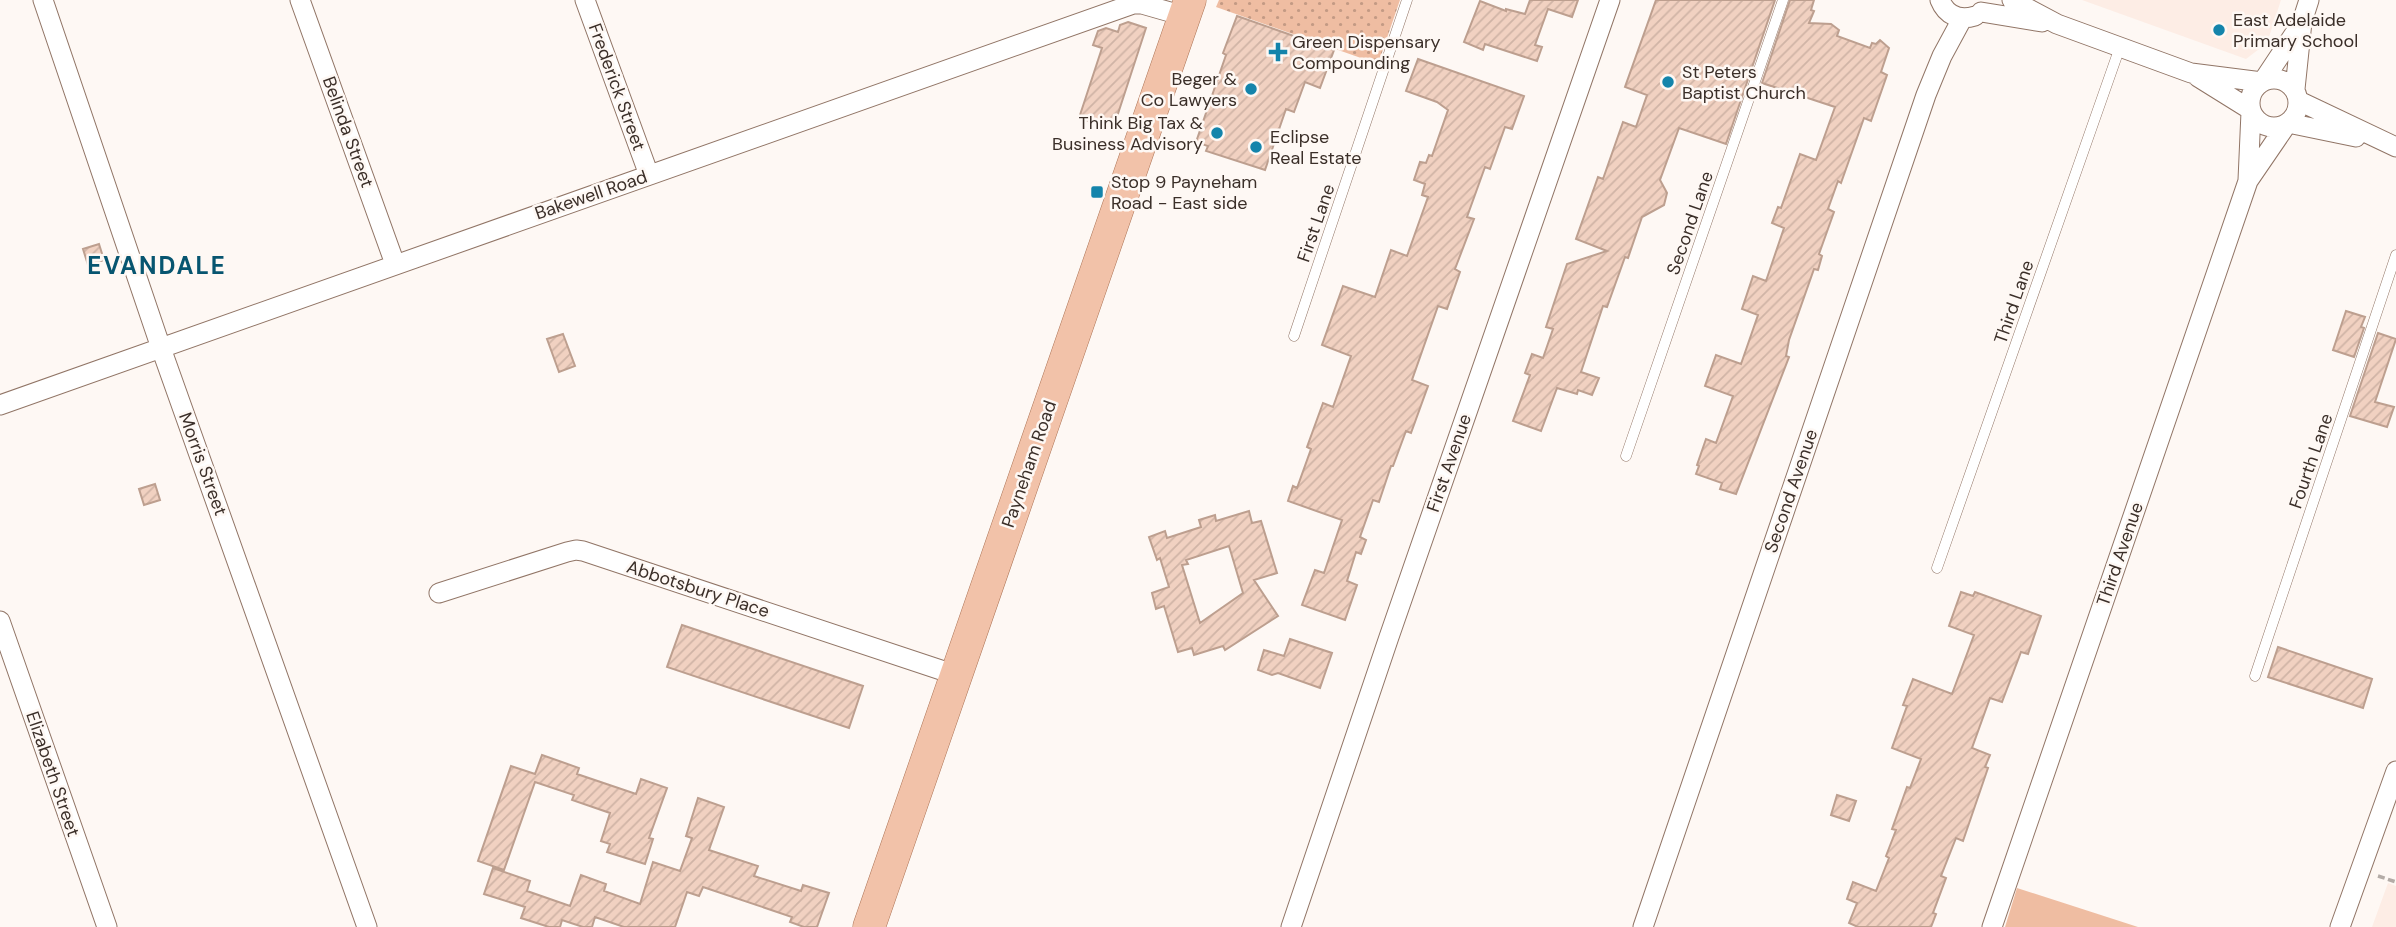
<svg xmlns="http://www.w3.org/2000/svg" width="2396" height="927" font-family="'DM Sans',sans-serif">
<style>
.built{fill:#fdede5}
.grass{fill:url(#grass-dots)}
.park{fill:#efbda2}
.building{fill:url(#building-hatch);stroke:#bd9f8f;stroke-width:2;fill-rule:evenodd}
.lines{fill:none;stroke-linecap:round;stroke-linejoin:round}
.service-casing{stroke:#917566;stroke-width:11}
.minor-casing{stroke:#917566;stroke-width:21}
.primary-casing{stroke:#ac7456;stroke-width:33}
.path{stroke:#b4aca7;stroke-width:3.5;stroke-dasharray:7 3.5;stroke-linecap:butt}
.service{stroke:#fff;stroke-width:10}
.minor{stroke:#fff;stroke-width:19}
.primary{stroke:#f2c2a9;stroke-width:32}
.poi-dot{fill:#1484ab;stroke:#fef8f4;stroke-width:2.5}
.labels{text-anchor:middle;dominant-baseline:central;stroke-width:5;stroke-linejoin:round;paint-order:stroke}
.poi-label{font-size:18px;fill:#3b2f29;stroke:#fef8f4;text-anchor:start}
.street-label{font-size:18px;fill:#3b2f29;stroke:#fef8f4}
.district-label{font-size:24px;font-weight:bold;letter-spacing:2px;fill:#075570;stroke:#fef8f4}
</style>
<defs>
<pattern id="grass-dots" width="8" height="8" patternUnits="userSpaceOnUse" patternTransform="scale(1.75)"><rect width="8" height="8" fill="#efbda2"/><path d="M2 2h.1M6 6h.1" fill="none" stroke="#c39a84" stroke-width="1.8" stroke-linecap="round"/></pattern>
<pattern id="building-hatch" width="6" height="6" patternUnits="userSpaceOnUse" patternTransform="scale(1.75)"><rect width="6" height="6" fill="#f1d1c1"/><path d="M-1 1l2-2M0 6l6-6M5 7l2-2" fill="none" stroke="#d0b4a6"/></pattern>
</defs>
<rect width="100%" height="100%" fill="#fef8f4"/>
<path class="built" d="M 2082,0 L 2281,0 L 2267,43 L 2246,59 Z
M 2388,883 L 2396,886 L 2396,927 L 2372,927 Z"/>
<path class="grass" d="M 1219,0 L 1400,0 L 1378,64 L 1216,7 Z"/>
<path class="park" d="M 2017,888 L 2138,927 L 2005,927 Z"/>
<path class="building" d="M 1530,0 L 1578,0 L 1572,17 L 1548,9 L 1535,45 L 1542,47 L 1537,61 L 1485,44 L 1483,50 L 1464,42 L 1480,1 L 1506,11 L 1506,9 L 1525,14 Z
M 1656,0 L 1775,0 L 1726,144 L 1679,128 L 1660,180 L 1667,193 L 1664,205 L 1642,217 L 1628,258 L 1625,257 L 1607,307 L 1603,306 L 1581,372 L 1599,378 L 1592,395 L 1578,390 L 1577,394 L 1557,388 L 1541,431 L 1513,421 L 1530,375 L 1525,373 L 1532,354 L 1543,358 L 1553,329 L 1546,327 L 1567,264 L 1607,251 L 1576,239 L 1598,177 L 1603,179 L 1623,122 L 1636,127 L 1647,95 L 1625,87 Z
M 1790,0 L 1814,0 L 1811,10 L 1814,11 L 1809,23 L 1831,24 L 1839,30 L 1837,36 L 1870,48 L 1872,43 L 1876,44 L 1880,40 L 1889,48 L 1881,72 L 1887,75 L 1871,121 L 1864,118 L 1841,183 L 1838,181 L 1828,209 L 1834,212 L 1819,254 L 1822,256 L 1818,270 L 1814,269 L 1789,340 L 1786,356 L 1789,357 L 1736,494 L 1720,489 L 1722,483 L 1696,474 L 1699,466 L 1697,465 L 1706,439 L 1716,443 L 1733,396 L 1705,386 L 1716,355 L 1741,364 L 1758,315 L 1742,309 L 1753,276 L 1766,281 L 1784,228 L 1772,223 L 1778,207 L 1781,208 L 1800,154 L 1816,160 L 1835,107 L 1762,83 Z
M 1237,16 L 1334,50 L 1320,88 L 1305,82 L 1294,112 L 1286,109 L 1265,170 L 1206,151 L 1208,146 L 1196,142 L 1226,55 L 1223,53 Z
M 1128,22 L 1146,28 L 1113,129 L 1079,118 L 1102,48 L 1093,45 L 1098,31 L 1106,28 L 1118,32 L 1120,25 Z
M 1418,59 L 1524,96 L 1512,129 L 1505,127 L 1490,169 L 1485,167 L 1467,217 L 1474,219 L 1455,269 L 1460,272 L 1447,309 L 1438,306 L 1412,380 L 1428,386 L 1411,433 L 1406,431 L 1393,466 L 1391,466 L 1379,502 L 1373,500 L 1360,537 L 1366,540 L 1361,554 L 1356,552 L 1347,581 L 1357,585 L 1345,620 L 1302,605 L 1315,570 L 1324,573 L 1342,520 L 1288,501 L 1293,486 L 1297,488 L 1311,449 L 1307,447 L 1323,403 L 1333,407 L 1351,356 L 1322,345 L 1343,286 L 1375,297 L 1391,250 L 1407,256 L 1428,197 L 1422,195 L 1425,184 L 1414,180 L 1420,162 L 1426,163 L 1429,155 L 1432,156 L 1448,110 L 1437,102 L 1406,91 Z
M 99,244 L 104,260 L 88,265 L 83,249 Z
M 2346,311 L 2365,317 L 2361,327 L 2364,328 L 2354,357 L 2333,350 Z
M 2378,333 L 2396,339 L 2375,402 L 2394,407 L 2387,427 L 2350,416 Z
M 563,334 L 575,366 L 559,372 L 547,339 Z
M 155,484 L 160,500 L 144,505 L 139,489 Z
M 1249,511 L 1252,523 L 1261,521 L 1277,573 L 1254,580 L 1278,616 L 1225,650 L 1223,646 L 1194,655 L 1192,648 L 1178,652 L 1164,606 L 1156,609 L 1152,593 L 1169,587 L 1160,558 L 1157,560 L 1149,537 L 1165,531 L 1167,538 L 1201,527 L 1199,520 L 1215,515 L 1216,521 ZM 1229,546 L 1243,593 L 1200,623 L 1182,565 L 1188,564 L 1186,560 Z
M 1961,592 L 1973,596 L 1975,592 L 2041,616 L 2028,654 L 2021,652 L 2002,702 L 1990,698 L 1972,748 L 1990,755 L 1985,767 L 1988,768 L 1963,841 L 1956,838 L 1941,876 L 1946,878 L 1933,913 L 1936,914 L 1931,927 L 1858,927 L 1849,923 L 1857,903 L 1847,899 L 1853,882 L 1876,891 L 1889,858 L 1886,856 L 1896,830 L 1892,829 L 1907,787 L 1910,788 L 1921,759 L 1892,748 L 1907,706 L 1903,705 L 1913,679 L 1952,694 L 1974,635 L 1949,626 Z
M 682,625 L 863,686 L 849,728 L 667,667 Z
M 1290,639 L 1332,653 L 1320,688 L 1278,673 L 1272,675 L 1258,670 L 1264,650 L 1284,656 Z
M 2278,647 L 2372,679 L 2363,708 L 2268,677 Z
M 542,755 L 579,768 L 577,774 L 636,794 L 641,779 L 667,788 L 649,838 L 653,839 L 645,864 L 607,852 L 610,844 L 601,841 L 610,813 L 572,800 L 574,795 L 535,782 L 504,870 L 478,861 L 511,766 L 535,774 Z
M 1837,795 L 1856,801 L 1849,821 L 1831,815 Z
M 698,798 L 724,807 L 709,850 L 758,866 L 754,876 L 801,891 L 803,885 L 829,893 L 817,927 L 804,927 L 790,922 L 792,917 L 703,887 L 699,896 L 687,892 L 675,927 L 624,927 L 595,917 L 592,927 L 583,927 L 562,920 L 560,927 L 549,927 L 521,918 L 525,907 L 484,894 L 493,868 L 530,881 L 527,891 L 570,906 L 581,875 L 606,884 L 604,891 L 640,904 L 653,862 L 680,871 L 692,838 L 686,836 Z"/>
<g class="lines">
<g class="service-casing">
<path id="service" d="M 1294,336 L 1407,0
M 1626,456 L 1783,0
M 1937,568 L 2120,47
M 2255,676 L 2396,255"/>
</g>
<g class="minor-casing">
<path id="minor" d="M 43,0 L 161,348 L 367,927
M 300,0 L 395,264
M 585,0 L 649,175
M 1940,0 C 1946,15 1959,21 1975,16
M 2012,0 L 2057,24 L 2191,73 L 2262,82
M 1981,12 L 2042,22
M 2198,77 L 2251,110
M2250 103a24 24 0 1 1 48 0a24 24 0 1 1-48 0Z
M 2263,81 L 2299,27
M 2295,89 L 2302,22 L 2309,0
M 2299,101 L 2396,147
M 2288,123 L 2356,137
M 2248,180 L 2251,112
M 0,405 L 1133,4 L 1142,4 L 1184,16
M 439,593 L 567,552 L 576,550 L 583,551 L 956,675
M 0,621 L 107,927
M 1291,927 L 1389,637 L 1610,0
M 1643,927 L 1926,95 L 1942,56 L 1962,19
M 1992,927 L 2248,181 L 2287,124
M 2340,927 L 2396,771"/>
</g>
<g class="primary-casing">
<path id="primary" d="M 869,927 L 1190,0"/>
</g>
<path class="path" d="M 2378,876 L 2396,882"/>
<use href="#service" class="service"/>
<use href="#minor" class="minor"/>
<use href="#primary" class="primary"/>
</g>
<g class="poi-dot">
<circle cx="2219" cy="30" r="7"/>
<path d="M1274.5 41.5h7v7h7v7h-7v7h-7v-7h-7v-7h7z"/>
<circle cx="1668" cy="82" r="7"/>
<circle cx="1251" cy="89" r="7"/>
<circle cx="1217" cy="133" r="7"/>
<circle cx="1256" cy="147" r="7"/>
<rect x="1090" y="185" width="14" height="14" rx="3.5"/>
</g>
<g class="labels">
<g class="poi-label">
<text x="2233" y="20">East Adelaide<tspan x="2233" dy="21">Primary School</tspan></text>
<text x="1292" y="42">Green Dispensary<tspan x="1292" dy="21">Compounding</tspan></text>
<text x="1682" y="72">St Peters<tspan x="1682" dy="21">Baptist Church</tspan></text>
<text x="1237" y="79" text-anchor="end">Beger &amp;<tspan x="1237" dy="21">Co Lawyers</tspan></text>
<text x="1203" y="123" text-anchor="end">Think Big Tax &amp;<tspan x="1203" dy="21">Business Advisory</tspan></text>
<text x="1270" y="137">Eclipse<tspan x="1270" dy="21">Real Estate</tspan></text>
<text x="1111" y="182">Stop 9 Payneham<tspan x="1111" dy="21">Road - East side</tspan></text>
</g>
<g class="street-label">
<text transform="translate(617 87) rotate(70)">Frederick Street</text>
<text transform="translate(348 132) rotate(70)">Belinda Street</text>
<text transform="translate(591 195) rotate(-19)">Bakewell Road</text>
<text transform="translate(1316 223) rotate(-71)">First Lane</text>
<text transform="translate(1690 223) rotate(-71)">Second Lane</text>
<text transform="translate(2014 302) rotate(-71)">Third Lane</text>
<text transform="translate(2311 461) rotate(-71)">Fourth Lane</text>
<text transform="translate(1449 463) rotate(-71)">First Avenue</text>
<text transform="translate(203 464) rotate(70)">Morris Street</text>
<text transform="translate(1029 464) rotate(-71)">Payneham Road</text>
<text transform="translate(1791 491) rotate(-71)">Second Avenue</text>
<text transform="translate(2120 554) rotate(-71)">Third Avenue</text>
<text transform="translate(698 589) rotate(18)">Abbotsbury Place</text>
<text transform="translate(53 774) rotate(71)">Elizabeth Street</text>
</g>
<g class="district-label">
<text x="157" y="265">EVANDALE</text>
</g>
</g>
</svg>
